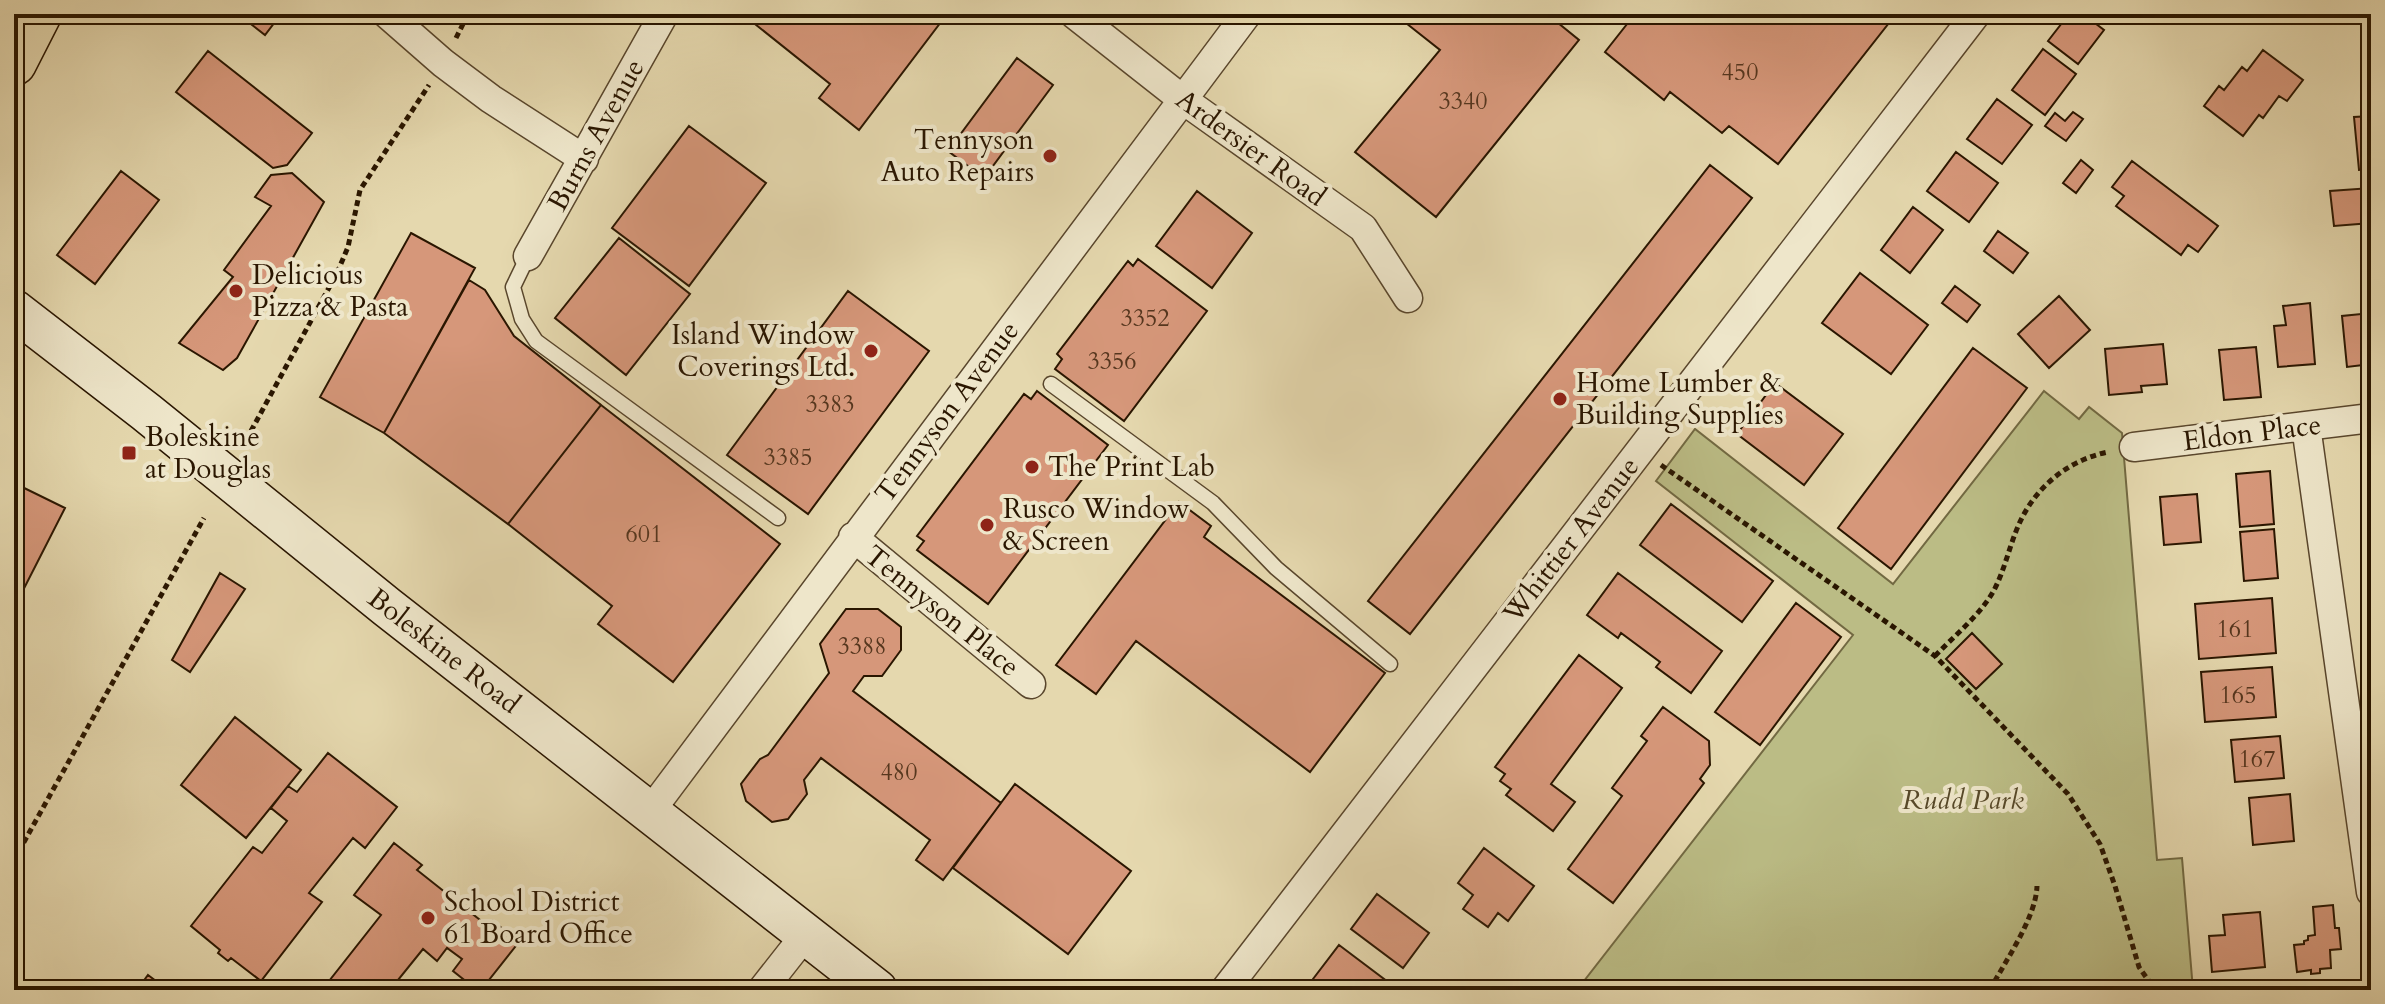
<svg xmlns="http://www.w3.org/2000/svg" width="2385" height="1004" font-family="Cardo,serif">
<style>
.green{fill:#bbbc85;stroke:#726942;stroke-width:2}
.building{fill:#d6977a;stroke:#2a1600;stroke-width:2}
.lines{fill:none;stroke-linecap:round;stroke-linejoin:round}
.service-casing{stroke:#59462c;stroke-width:17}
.minor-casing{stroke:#59462c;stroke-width:31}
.secondary-casing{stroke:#2a1600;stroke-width:43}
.trunk-casing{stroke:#2a1600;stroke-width:47}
.path{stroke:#2a1600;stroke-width:5;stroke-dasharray:6 4;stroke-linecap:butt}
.service{stroke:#eee6ca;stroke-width:14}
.minor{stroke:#eee6ca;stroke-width:28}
.secondary{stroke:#eee6ca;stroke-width:40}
.trunk{stroke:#e5d8ae;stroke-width:44}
.poi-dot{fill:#8f2418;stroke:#eee6ca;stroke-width:3}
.labels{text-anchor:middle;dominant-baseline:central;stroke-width:8;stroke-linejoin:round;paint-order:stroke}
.number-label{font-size:24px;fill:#55361e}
.street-label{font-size:28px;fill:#2a1600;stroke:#eee6ca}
.poi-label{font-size:28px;fill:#2a1600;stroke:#eee6ca;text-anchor:start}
.park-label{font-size:28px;font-style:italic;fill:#564828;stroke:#eee6ca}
</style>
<rect width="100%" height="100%" fill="#e5d8ae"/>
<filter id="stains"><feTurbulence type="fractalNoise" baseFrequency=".0025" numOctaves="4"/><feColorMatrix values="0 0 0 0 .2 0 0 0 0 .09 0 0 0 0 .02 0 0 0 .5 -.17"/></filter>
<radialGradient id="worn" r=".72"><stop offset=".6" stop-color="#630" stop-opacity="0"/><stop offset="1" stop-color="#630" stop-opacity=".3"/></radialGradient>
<path class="green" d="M 2044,391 L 2079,419 L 2089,407 L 2122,433 L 2157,860 L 2182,858 L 2193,990 L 1577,990 L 1853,635 L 1656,481 L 1695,429 L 1893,584 Z"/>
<path class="building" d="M 238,14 L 281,14 L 265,35 Z
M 755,14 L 947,14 L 859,130 L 819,98 L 830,84 L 750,20 Z
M 1399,14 L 1547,14 L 1579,40 L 1436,217 L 1355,152 L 1440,50 L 1397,16 Z
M 1635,14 L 1896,14 L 1778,164 L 1729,126 L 1722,133 L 1670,92 L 1664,100 L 1605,52 Z
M 2069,14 L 2083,14 L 2104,30 L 2078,64 L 2048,41 Z
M 2043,49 L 2076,74 L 2045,115 L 2012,90 Z
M 2263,50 L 2303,80 L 2287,101 L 2279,96 L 2263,118 L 2259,115 L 2243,136 L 2204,106 L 2219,86 L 2224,90 L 2242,67 L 2247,71 Z
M 208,51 L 312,133 L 287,165 L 273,168 L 176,92 Z
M 1017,58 L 1053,85 L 984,178 L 948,151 Z
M 1997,99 L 2032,125 L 2002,164 L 1967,139 Z
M 2073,112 L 2083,119 L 2066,141 L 2045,126 L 2055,113 L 2065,121 Z
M 2371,116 L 2371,169 L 2359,170 L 2354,117 Z
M 689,126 L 766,183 L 689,286 L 612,228 Z
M 1956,152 L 1998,183 L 1969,222 L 1927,191 Z
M 2081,160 L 2093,170 L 2076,193 L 2063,183 Z
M 2132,161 L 2218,226 L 2198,252 L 2188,245 L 2181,255 L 2116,206 L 2124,196 L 2112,187 Z
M 1710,165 L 1752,198 L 1410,634 L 1368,601 Z
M 121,171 L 159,200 L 95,284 L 57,255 Z
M 292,173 L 324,202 L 237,358 L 223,370 L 179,343 L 233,277 L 224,270 L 271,206 L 255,197 L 271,175 Z
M 2371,188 L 2371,223 L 2334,226 L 2330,191 Z
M 1197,191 L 1252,233 L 1212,288 L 1156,246 Z
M 1913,207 L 1943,230 L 1910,273 L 1881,250 Z
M 1998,231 L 2028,253 L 2013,273 L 1984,251 Z
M 411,233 L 475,268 L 384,433 L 320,397 Z
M 619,238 L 690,294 L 626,375 L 555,318 Z
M 1138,259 L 1207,311 L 1124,421 L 1055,369 L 1062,359 L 1057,354 L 1128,261 L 1133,266 Z
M 1860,273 L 1928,325 L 1891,374 L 1822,323 Z
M 469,280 L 485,290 L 514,336 L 601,405 L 508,524 L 384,433 Z
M 1955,286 L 1980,305 L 1967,322 L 1942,303 Z
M 848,291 L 929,351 L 808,514 L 727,455 Z
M 2059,296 L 2090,330 L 2049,368 L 2018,334 Z
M 2310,303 L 2315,364 L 2278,367 L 2274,326 L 2286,325 L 2283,306 Z
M 2371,313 L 2371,364 L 2347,367 L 2342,316 Z
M 2163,344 L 2167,384 L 2141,386 L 2142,392 L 2109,395 L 2105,349 Z
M 2256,347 L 2261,397 L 2224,400 L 2219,350 Z
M 1973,348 L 2027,388 L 1891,569 L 1838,528 Z
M 1775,383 L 1843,434 L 1804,485 L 1737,434 Z
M 1037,391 L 1108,445 L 988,604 L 917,550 L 924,541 L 917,536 L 1024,394 L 1031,399 Z
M 601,405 L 780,544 L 673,682 L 598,624 L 612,606 L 508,524 Z
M 2270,471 L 2274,524 L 2240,527 L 2236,474 Z
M 14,483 L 65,508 L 14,608 Z
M 2197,494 L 2201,542 L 2164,545 L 2160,497 Z
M 1179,502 L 1211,526 L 1204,537 L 1385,673 L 1310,772 L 1136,641 L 1096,694 L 1056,665 Z
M 1671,504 L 1773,581 L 1742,622 L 1640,545 Z
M 2274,529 L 2278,578 L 2244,581 L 2240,532 Z
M 220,573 L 245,589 L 190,672 L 172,660 Z
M 1618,573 L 1722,651 L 1691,693 L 1656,667 L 1660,662 L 1621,633 L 1618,638 L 1587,615 Z
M 2272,598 L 2276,653 L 2199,659 L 2195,604 Z
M 1796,603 L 1841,637 L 1760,745 L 1715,712 Z
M 846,609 L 878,609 L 901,627 L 901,650 L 882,676 L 864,676 L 853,691 L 1001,803 L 943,880 L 916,860 L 930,840 L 821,758 L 804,780 L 807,794 L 788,819 L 772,822 L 746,801 L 741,784 L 760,759 L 768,755 L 829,673 L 820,644 Z
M 1972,633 L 2002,664 L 1976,689 L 1946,659 Z
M 1579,655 L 1622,688 L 1551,784 L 1575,802 L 1553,831 L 1506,795 L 1511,789 L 1500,781 L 1505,774 L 1495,767 Z
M 2272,667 L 2276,717 L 2205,722 L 2201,672 Z
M 1663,707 L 1709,741 L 1710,765 L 1700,779 L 1704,783 L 1613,903 L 1568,869 L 1622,796 L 1612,788 L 1647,741 L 1641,736 Z
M 235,717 L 301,770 L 246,838 L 181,785 Z
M 2280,736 L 2284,778 L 2235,782 L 2231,740 Z
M 328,753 L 397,807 L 365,848 L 353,838 L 309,893 L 322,902 L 261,981 L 231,958 L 228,961 L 218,953 L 220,950 L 191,926 L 253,847 L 262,853 L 287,821 L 271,808 L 288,786 L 297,792 Z
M 1015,784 L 1131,871 L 1068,954 L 953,868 Z
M 2290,794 L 2294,841 L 2253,845 L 2249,798 Z
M 394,843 L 422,865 L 417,870 L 489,927 L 493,921 L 519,942 L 481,990 L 477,990 L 453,971 L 462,959 L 447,948 L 437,961 L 423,949 L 390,990 L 322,990 L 381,915 L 354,895 Z
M 1484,848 L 1534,886 L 1508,921 L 1498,913 L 1488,927 L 1463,909 L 1473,895 L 1458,883 Z
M 1377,894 L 1429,933 L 1403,968 L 1351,929 Z
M 2333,905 L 2335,928 L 2339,928 L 2341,949 L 2330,950 L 2331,968 L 2320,969 L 2320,973 L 2311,974 L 2311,970 L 2297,972 L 2294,945 L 2304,944 L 2304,941 L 2308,940 L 2308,936 L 2315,935 L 2313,907 Z
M 2260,912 L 2265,967 L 2212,972 L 2209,936 L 2225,935 L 2223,915 Z
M 1339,945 L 1392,985 L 1388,990 L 1327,990 L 1313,979 Z
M 148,975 L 168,990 L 137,990 Z"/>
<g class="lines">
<g class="service-casing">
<path id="service" d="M 528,256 L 513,287 L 522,319 L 536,341 L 778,518
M 1051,384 L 1213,503 L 1276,568 L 1390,664"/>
</g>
<g class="minor-casing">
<path id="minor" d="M 387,14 L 443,63 L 491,99 L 584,159
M 1074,14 L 1182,99 L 1363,228 L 1408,298
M 528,256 L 664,14
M 2306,426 L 2371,892
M 2134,447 L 2371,418
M 853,537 L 1031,684
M 649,813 L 1247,14
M 762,990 L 806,934
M 1225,990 L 1976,14"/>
</g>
<g class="secondary-casing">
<path id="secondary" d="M 14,310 L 146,412 L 387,607 L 877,990"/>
</g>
<g class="trunk-casing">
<path id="trunk" d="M 14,63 L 39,14"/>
</g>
<path class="path" d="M 456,38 L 468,14
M 251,431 L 337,273 L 348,247 L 360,190 L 429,85
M 1661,465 L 1935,656 L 2068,794 L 2100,844 L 2115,886 L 2139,967 L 2155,990
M 1935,656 C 1954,636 1979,616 1993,592 C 2003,574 2008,552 2015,534 C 2030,492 2064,461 2108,452
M 14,860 L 204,518
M 1990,990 C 2005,961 2036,918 2037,886"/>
<use href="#service" class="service"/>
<use href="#minor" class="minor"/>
<use href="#secondary" class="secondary"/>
<use href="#trunk" class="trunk"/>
</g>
<g class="poi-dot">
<circle cx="1050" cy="156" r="8"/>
<circle cx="236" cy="291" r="8"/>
<circle cx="871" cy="351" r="8"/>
<circle cx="1560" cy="399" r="8"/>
<rect x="121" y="445" width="16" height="16" rx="4"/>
<circle cx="1032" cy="467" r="8"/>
<circle cx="987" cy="525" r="8"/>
<circle cx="428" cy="918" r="8"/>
</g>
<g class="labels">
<g class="number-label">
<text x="1740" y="72">450</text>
<text x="1463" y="101">3340</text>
<text x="1145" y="318">3352</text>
<text x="1112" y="361">3356</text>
<text x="830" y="404">3383</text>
<text x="788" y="457">3385</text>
<text x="644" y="534">601</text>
<text x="2235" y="629">161</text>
<text x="862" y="646">3388</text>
<text x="2238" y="695">165</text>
<text x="2257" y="759">167</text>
<text x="899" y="772">480</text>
</g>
<g class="street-label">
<text transform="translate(596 135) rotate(-61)">Burns Avenue</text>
<text transform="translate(1251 148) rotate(36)">Ardersier Road</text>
<text transform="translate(947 412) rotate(-53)">Tennyson Avenue</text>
<text transform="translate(2252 433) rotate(-7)">Eldon Place</text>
<text transform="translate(1571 540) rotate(-52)">Whittier Avenue</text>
<text transform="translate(942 611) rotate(39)">Tennyson Place</text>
<text transform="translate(444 651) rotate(38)">Boleskine Road</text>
</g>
<g class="poi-label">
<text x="1034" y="140" text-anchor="end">Tennyson<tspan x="1034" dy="32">Auto Repairs</tspan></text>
<text x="252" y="275">Delicious<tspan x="252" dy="32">Pizza &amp; Pasta</tspan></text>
<text x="855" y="335" text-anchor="end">Island Window<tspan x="855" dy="32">Coverings Ltd.</tspan></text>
<text x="1576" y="383">Home Lumber &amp;<tspan x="1576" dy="32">Building Supplies</tspan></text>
<text x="145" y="437">Boleskine<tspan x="145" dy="32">at Douglas</tspan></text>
<text x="1048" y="467">The Print Lab</text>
<text x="1003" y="509">Rusco Window<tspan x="1003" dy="32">&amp; Screen</tspan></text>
<text x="444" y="902">School District<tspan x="444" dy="32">61 Board Office</tspan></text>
</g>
<g class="park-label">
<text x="1963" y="800">Rudd Park</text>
</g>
</g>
<rect width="2385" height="1004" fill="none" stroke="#e5d8ae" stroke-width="48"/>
<rect x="16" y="16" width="2353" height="972" fill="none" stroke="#2a1600" stroke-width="4"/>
<rect x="24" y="24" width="2337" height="956" fill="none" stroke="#2a1600" stroke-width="2"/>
<rect width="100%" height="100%" filter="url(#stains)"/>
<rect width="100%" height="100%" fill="url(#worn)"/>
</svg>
